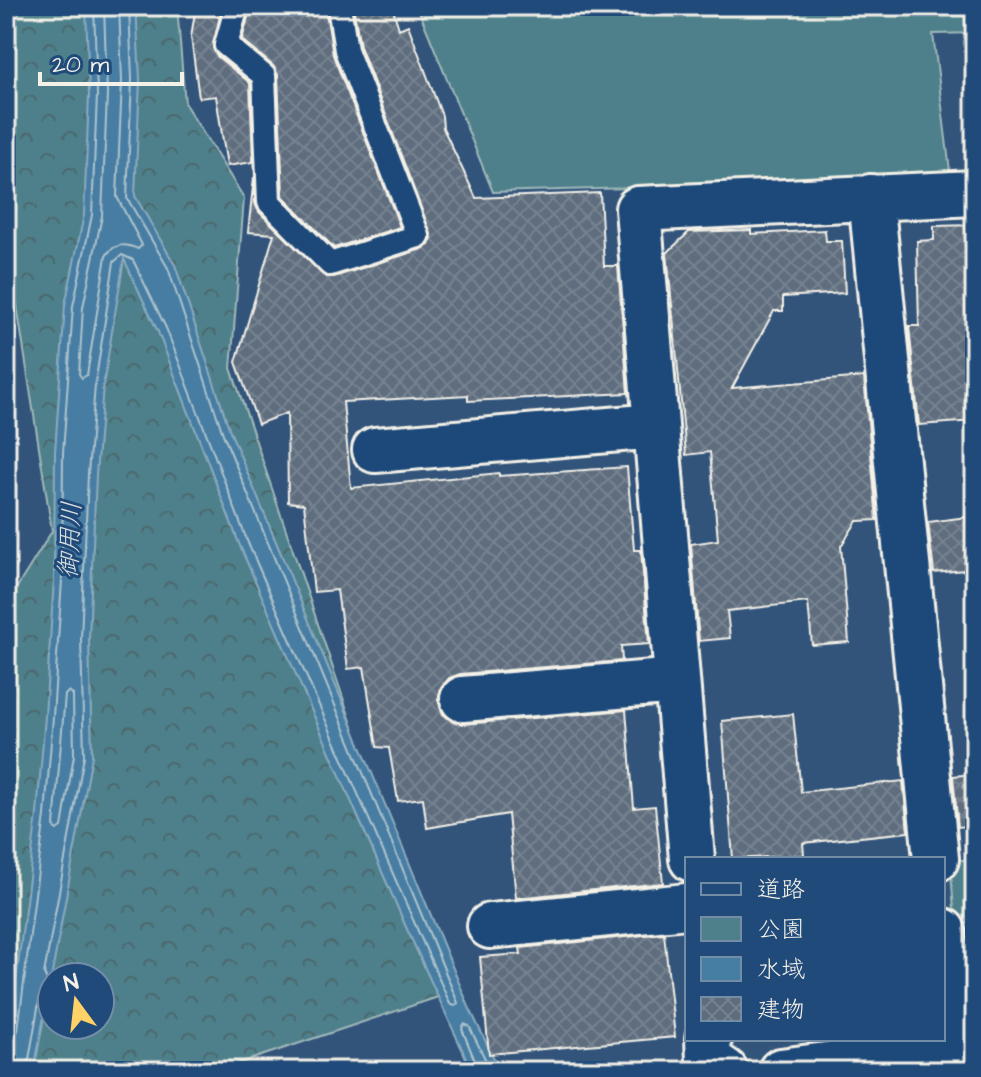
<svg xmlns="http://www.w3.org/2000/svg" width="981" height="1077" font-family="'Architects Daughter','Klee One',sans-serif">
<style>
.green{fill:#4e808b;stroke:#a1b8ba;stroke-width:2}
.forest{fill:url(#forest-crowns);stroke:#a1b8ba;stroke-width:2;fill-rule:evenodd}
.water{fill:#467da3;stroke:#8cabbf;stroke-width:2}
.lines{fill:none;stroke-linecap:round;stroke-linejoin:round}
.shore{stroke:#aec3cc;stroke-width:2}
.building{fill:url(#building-cross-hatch);stroke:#f4f1e8;stroke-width:2}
.lane-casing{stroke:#f4f1e8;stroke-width:28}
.street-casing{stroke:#f4f1e8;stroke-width:50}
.lane{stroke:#1f4a7a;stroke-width:22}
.street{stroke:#1f4a7a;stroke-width:44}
.labels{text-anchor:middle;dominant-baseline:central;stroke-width:6;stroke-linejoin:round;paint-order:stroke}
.water-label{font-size:26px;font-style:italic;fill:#dae0de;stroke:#1f4a7a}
</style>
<defs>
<pattern id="forest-crowns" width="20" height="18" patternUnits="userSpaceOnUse" patternTransform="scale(2)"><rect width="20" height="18" fill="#4e808b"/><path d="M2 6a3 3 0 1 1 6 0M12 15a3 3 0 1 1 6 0" fill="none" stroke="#4c676c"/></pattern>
<pattern id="building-cross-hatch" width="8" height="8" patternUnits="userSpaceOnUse" patternTransform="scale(2)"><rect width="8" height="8" fill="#5e6d7e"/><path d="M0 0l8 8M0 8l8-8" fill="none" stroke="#768290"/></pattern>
</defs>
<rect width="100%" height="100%" fill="#32547b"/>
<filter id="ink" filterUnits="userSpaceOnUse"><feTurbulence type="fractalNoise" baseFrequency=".0125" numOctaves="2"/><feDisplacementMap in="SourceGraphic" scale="16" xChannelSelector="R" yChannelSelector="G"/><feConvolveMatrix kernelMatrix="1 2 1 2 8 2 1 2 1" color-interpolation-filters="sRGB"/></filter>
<g filter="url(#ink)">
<path class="green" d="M 417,6 L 975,6 L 975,33 L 933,34 L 951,179 L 493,192 Z
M 975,859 L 975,1014 L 962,1006 L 950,861 Z"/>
<path class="forest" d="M 6,6 L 177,6 L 185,104 L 244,198 L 231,368 L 444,995 L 216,1071 L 6,1071 L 6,605 L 52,531 L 6,235 ZM 52,977 L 100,977 L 100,1025 L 52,1025 Z"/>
<path class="water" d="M 86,6 L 136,6 L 140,79 L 135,196 L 175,265 L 230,431 L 469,1007 L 500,1071 L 472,1071 L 406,927 L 240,546 L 158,332 L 124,259 L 103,386 L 96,475 L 89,639 L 92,756 L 34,1071 L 6,1071 L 6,1038 L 10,1029 L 37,814 L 45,716 L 54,580 L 55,452 L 65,305 L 84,215 L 89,95 Z"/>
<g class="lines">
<path class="shore" d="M 104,6 L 107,95 L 102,216 L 83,307 L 79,374 L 82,378 L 87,375 L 106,256 C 114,243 125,243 138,249 L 142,245 L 117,197 L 122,80 L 119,6
M 69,691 L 73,695 L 74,755 L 62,827 L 57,830 L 54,826 L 65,695 Z
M 6,1039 L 14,1037 L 18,1030 L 45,815 L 53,717 L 62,580 L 63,453 L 73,306 L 92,215 L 97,95 L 94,6
M 27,1071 L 40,996 L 49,986 L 44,974 L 84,756 L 81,639 L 88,474 L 95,385 L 114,262 L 122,255 L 133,260 L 166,328 L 248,543 L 450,1004 L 455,1006 L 458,1003 L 223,434 L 168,268 L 127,198 L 132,79 L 129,6
M 479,1071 L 462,1029 L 464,1024 L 469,1026 L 491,1071"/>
</g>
<path class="building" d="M 196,6 L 222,6 L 213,48 L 217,56 L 250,83 L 253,162 L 227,166 L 216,96 L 199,98 L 191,37 Z
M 251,6 L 325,6 L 333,55 L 400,227 L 334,248 L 283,196 L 278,75 L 273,66 L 242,40 Z
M 353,6 L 392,6 L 399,29 L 408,25 L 442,116 L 443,128 L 476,198 L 600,193 L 604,266 L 618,266 L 628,393 L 468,401 L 468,395 L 343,402 L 351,488 L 499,473 L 499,476 L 627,467 L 634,550 L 641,550 L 649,644 L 621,646 L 622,661 L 460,674 L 449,678 L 441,688 L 438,700 L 443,714 L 453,722 L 464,724 L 626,710 L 634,808 L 655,806 L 663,883 L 516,898 L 508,814 L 427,828 L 423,798 L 398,801 L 389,748 L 377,747 L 364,667 L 348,669 L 337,590 L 314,592 L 304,504 L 288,502 L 287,413 L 258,424 L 236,362 L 274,234 L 248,232 L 254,177 L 255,203 L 259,212 L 326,277 L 334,277 L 422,249 L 429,245 L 432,238 L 360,46 Z
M 975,225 L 975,421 L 919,425 L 909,326 L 919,326 L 917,241 L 934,240 L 934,226 Z
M 751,230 L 751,234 L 825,230 L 826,241 L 842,241 L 845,293 L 783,297 L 783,311 L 774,311 L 732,388 L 864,377 L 877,520 L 857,521 L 841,546 L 849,642 L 812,645 L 808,602 L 727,611 L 730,638 L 699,641 L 691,544 L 718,540 L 710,452 L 686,455 L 667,253 L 689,232 Z
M 975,516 L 975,569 L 934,573 L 928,522 Z
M 793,714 L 801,792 L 903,781 L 908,832 L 803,843 L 804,855 L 733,859 L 722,721 Z
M 975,774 L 975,825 L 958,827 L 953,776 Z
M 664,933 L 675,1037 L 489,1054 L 480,957 L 521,954 L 520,948 Z"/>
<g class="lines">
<g class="lane-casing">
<path id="lane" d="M 237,6 L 226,45 L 264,76 L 269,202 L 330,264 L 418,236 L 346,50 L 339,6"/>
</g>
<g class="street-casing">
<path id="street" d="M 871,197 L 936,859
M 375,450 L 656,426
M 463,699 L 677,681
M 692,859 L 638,209 L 975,193
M 490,926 L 687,906
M 943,931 L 955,1048
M 708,1039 L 709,1060 L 725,1071
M 781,1071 L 975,1045"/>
</g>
<use href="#lane" class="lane"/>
<use href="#street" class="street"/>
</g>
</g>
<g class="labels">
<g class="water-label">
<text transform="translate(70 540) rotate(-87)">御用川</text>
</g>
</g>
<rect width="981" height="1077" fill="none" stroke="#1f4a7a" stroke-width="32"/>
<rect x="16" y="16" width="949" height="1045" fill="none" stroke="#f4f1e8" stroke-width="3" filter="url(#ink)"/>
<rect x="685" y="857" width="260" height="184" fill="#1f4a7a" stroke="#748da6" stroke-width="2"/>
<rect x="701" y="883" width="40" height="12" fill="#1f4a7a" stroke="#748da6" stroke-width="2"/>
<text x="757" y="897" font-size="24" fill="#f4f1e8">道路</text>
<rect x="701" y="917" width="40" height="24" fill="#4e808b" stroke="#748da6" stroke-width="2"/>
<text x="757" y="937" font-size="24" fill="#f4f1e8">公園</text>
<rect x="701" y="957" width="40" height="24" fill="#467da3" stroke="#748da6" stroke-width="2"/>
<text x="757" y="977" font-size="24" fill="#f4f1e8">水域</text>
<rect x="701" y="997" width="40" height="24" fill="url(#building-cross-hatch)" stroke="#748da6" stroke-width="2"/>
<text x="757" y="1017" font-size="24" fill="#f4f1e8">建物</text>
<g transform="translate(76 1001) rotate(345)"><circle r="38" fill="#1f4a7a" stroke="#748da6" stroke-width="2"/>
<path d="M0-6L14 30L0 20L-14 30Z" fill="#ffd166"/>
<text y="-12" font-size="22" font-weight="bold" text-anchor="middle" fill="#f4f1e8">N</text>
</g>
<path d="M40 72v12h142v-12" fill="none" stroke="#f4f1e8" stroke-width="4"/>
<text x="52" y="72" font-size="24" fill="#f4f1e8" stroke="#1f4a7a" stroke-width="6" paint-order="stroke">20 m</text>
</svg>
